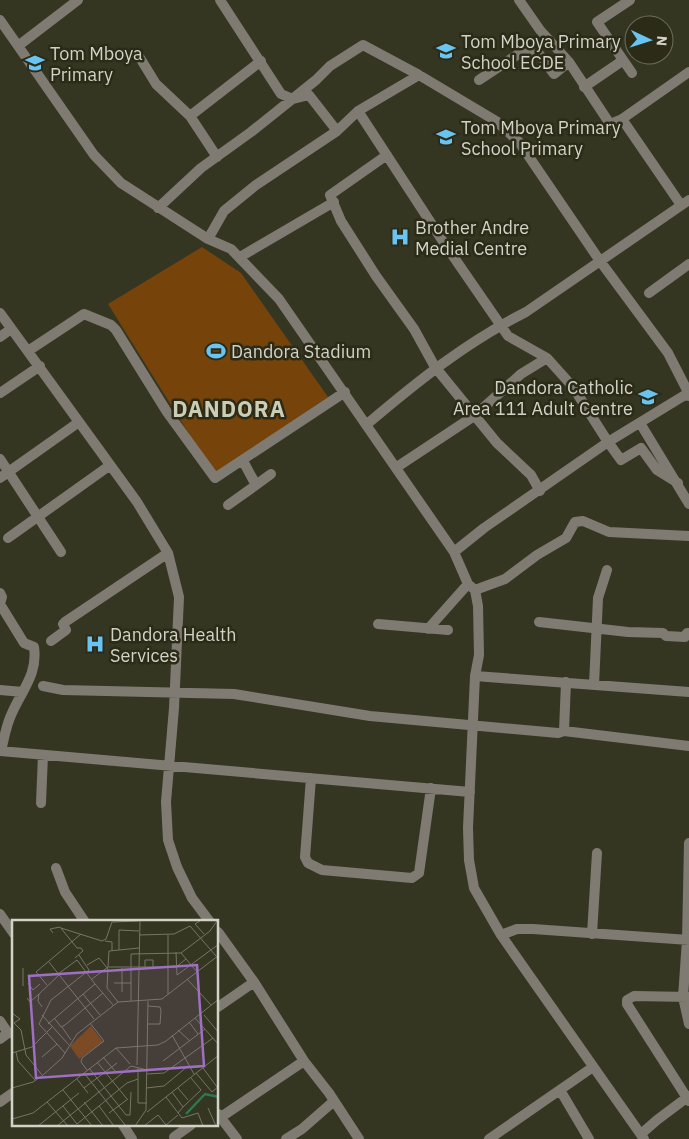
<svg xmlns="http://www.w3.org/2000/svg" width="689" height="1139" font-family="'IBM Plex Sans',sans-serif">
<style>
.green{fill:#76430a}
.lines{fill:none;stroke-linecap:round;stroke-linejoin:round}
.minor{stroke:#7f7b72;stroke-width:10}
.labels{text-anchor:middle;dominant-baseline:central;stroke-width:5;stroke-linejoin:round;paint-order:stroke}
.poi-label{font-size:18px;fill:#d2d3c7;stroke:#2b2b18;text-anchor:start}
.district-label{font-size:22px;font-weight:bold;letter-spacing:1px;fill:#cbcdb4;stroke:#2b2b18}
.inset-river{fill:none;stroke:#2b7853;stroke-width:2.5}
.inset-road{fill:none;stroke:#747564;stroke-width:1}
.view{fill:#9e6fc2;fill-opacity:0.15;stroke:#9e6fc2;stroke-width:2.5}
.inset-edge{fill:none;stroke:#d2d3c7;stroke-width:2.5}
</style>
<rect width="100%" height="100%" fill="#353622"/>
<path class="green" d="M 202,247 L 241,273 L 328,397 L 214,474 L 108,304 Z"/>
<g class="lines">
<path class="minor" d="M 220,0 L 281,94 L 293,99 L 309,95 L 337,131
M 519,0 L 540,30 L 569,62
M 630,0 L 597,22 L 632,73
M 0,20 L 94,155 L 121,183 L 208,239 L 231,249 L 279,299 L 454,552 L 468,584 L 475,590 L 478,606 L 479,655 L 475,676 L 468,828 L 469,860 L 474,888 L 501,935 L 644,1139
M 18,46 L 78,0
M 137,53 L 156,84 L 190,116 L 217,157
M 479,80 L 520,53 L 539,54 L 554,74 L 569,62 L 610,124 L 622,119 L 681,205
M 584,87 L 622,61
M 358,111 L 444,243 L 508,336 L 547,358 L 573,387 L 608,442 L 484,528 L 454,552
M 190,116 L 261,61
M 622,119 L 689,72
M 387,155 L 330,195 L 341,221 L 376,276 L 414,329 L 435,367 L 497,443 L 531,475 L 540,491
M 158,208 L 201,168 L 251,132 L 316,80 L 330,66 L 363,45 L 419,75 L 496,121 L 519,142 L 600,261 L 668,353 L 689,394
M 208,239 L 224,211 L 256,185 L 337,131 L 358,111 L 419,75
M 240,257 L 334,202
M 649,293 L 689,264
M 0,313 L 137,502 L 168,553 L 179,597 L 174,708 L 166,802 L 168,840 L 177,867 L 192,898 L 210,922
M 0,337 L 11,329
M 28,351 L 84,314 L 111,325 L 116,330 L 167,412 L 215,478 L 345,392
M 0,393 L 40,366
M 640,423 L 689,504
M 366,425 C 418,381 465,343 526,312 L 689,200
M 0,459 L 61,552
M 397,467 L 474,416 L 521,374 L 547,358
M 0,478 L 79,422
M 678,483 L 657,470 L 641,448 L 621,460 L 608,442 L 685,395 L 689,396
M 256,485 L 271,474
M 228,505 L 256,485 L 243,461
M 8,538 L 109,466
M 475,590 L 505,579 L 537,555 L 566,538 L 575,522 L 583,521 L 609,532 L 689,536
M 0,593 L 2,597 L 0,604 L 24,643 L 34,647 C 38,674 22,690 12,713 C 6,725 4,739 1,751
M 539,622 L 628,632 L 663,633 L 666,636 L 685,637 L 687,633 L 689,633
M 378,624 L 448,630
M 428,629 L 468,584
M 51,641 L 66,630 L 63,624 L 65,622 L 168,553
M 475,676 L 689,692
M 594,685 L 598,598 L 607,570
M 43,686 L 63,690 L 234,694 L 370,716 L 558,733 L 564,731 L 689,746
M 0,690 L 23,692
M 564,731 L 566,682
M 0,751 L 470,792
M 311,778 L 305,857 L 308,863 L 322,870 L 412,878 L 419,873 L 431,788
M 41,803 L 43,755
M 689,843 L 687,940 L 683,997 L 689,1024
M 56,868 L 65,892 L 85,922
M 0,914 L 14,934
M 218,932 L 254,982 L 304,1061 L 329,1093 L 359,1139
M 592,934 L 597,853
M 501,935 L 517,929 L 533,929 L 689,940
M 689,997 L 634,996 L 627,1000 L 627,1004 L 689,1101
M 218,1007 L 254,982
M 0,1021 L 8,1033
M 0,1039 L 8,1033 L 14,1033
M 560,1090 L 589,1139
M 0,1102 L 14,1092
M 218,1114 L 237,1139
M 221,1117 L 304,1061
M 123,1125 L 132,1139
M 641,1134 L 657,1120 L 689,1096
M 174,1137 L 191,1125
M 286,1139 L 302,1129 L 334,1101
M 489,1139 L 593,1067"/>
</g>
<defs>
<g id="school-bare" transform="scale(1.5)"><path d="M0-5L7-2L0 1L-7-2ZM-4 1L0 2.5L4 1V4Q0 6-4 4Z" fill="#69c4f1" stroke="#2b2b18" stroke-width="2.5" paint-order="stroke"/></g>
<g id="hospital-bare" transform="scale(1.5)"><path d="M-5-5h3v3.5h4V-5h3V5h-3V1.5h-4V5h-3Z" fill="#69c4f1" stroke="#2b2b18" stroke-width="2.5" paint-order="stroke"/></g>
<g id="stadium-bare" transform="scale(1.5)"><path d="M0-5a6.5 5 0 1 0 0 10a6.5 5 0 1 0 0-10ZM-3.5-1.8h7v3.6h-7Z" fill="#69c4f1" stroke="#2b2b18" stroke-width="2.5" paint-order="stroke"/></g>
</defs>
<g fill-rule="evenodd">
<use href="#school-bare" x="446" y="51"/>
<use href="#school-bare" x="35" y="63"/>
<use href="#school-bare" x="446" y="137"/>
<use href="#hospital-bare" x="400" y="237"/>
<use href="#stadium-bare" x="216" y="351"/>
<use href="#school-bare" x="648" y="397"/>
<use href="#hospital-bare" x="95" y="644"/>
</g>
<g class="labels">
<g class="poi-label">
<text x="461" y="41">Tom Mboya Primary<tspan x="461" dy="21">School ECDE</tspan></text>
<text x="50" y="53">Tom Mboya<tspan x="50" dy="21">Primary</tspan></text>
<text x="461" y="127">Tom Mboya Primary<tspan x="461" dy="21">School Primary</tspan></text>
<text x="415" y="227">Brother Andre<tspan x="415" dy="21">Medial Centre</tspan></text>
<text x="231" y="351">Dandora Stadium</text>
<text x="633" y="387" text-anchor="end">Dandora Catholic<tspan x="633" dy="21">Area 111 Adult Centre</tspan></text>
<text x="110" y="634">Dandora Health<tspan x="110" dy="21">Services</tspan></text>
</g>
<g class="district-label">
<text x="229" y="408">DANDORA</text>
</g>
</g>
<g transform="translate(12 920)">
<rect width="206" height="206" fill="#353622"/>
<path d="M 79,106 L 91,122 L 67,139 L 58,126 Z" fill="#76430a"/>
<path class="inset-river" d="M 174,194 L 193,174 L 207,177"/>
<path class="inset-road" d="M 188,1 L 183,4 L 192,14M 49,8 L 90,21 L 94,19 L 100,2 L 126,1M 41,13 L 38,9 L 48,7 L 65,28 L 69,28 L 71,31 L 63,38M 127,15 L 162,14 L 178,6 L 204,36M 156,15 L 156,74M 93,21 L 100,22 L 100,31M 107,30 L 107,10 L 127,11M 164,32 L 165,55 L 207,24M 169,33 L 185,52M 37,42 L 82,99M 75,45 L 87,38 L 96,49 L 95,68 L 106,82M 96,47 L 97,31 L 127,28M 133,47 L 133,40 L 141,40 L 141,47M 46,54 L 65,40 L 83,64M 80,59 L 96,47 L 164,47 L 174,39M 175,59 L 199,85M 16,63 L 21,70 L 28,64M 102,63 L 119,63M 35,65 L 24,52 L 69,14M 11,66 L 11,48M 110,72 L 110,48M 71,74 L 88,95M 15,78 L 18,82 L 27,74M 119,81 L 119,34 L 169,33 L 198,11 L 205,1M 30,87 L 26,81 L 27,74 L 47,55M 0,93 L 8,99 L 2,103 L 9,110 L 14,135 L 30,155M 30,95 L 57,125M 192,95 L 207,113M 183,98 L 207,125M 43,99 L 49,107 L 53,105 L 91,73M 177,102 L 186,114M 36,104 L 83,64 L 101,85M 135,104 L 148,104 L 149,91 L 148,87 L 136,86M 50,107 L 59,120M 166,110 L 178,121M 160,115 L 182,154M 104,128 L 118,144M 4,132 L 6,141 L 23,160M 0,133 L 20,127 L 40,107M 53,133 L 27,104 L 39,80 L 77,50 L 67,35M 30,137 L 45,124M 91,137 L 103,151M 151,141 L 193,109M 85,142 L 115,179M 125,145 L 128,1M 77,148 L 114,195 L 118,195 L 119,172M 126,148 L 126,183 L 135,183M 191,148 L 205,167M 75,150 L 69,142 L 70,138 L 92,121 L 78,103M 72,153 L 114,206M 184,153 L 200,172 L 207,166M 135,154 L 152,153 L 201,118M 65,159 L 76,173M 0,168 L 21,162 L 30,156 L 50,138 L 65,114 L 106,82 L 150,79 L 207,35M 72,168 L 105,143M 134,168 L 152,166 L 176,146M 166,168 L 176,180M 51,170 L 80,206M 160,172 L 171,187 L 166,193M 154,177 L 170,198 L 186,193 L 191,206M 35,182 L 56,206M 72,182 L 91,206M 51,186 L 65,204 L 115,163 L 126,159M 87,186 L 102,206M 171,187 L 189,170 L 179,158M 196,188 L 204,206M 135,192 L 207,135M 97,193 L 116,179M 0,199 L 21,193 L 104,128 L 146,125 L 154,121 L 207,79M 26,206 L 67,173M 45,206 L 119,146 L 135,150M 123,206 L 134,190 L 136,81M 132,206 L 146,195 L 154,205 L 166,195"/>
<path class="view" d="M 185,45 L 192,146 L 24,158 L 17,56 Z"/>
<rect width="206" height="206" class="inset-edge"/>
</g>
<g transform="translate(649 40) rotate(94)"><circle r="24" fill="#2b2b18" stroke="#6e6e5e"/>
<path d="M0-4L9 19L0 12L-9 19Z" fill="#69c4f1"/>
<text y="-8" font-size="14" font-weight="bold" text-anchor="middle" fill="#d2d3c7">N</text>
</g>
</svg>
